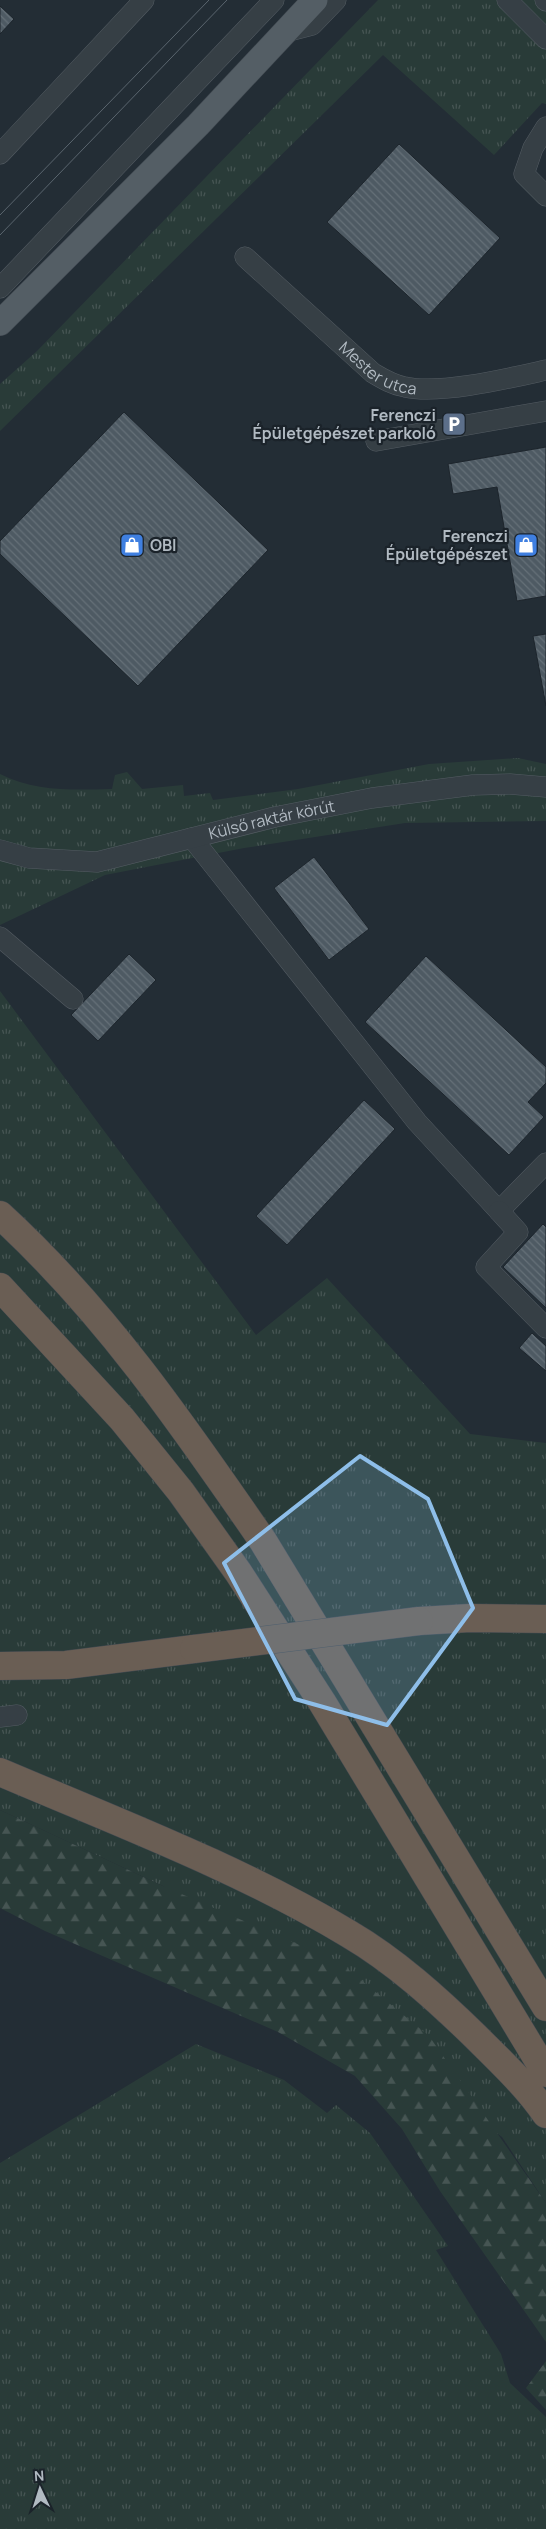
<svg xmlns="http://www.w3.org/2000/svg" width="546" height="2529" font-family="Manrope,sans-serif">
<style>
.grass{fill:url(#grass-tufts)}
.forest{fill:url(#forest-firs)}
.building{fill:url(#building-back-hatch);stroke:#1d252c}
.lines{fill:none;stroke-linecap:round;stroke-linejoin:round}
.minor-casing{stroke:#545c63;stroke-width:21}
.major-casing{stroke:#424a52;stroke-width:26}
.highway-casing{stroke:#414950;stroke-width:29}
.minor{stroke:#363f45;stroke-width:20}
.major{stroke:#545e65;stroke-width:25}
.highway{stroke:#6a5e54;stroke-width:28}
.tram{stroke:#5a656e;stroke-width:1}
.highway-bridge-casing{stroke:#414950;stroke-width:29;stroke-linecap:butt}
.highway-bridge{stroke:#6a5e54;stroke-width:28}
.marked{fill:#8ebee9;fill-opacity:0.2;stroke:#8ebee9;stroke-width:4;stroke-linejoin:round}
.labels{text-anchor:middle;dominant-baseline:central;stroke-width:4.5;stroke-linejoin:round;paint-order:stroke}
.street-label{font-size:16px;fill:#b1bac2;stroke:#1b232a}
.poi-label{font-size:16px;font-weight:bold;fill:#b1bac2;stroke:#1b232a;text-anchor:end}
</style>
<defs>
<pattern id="grass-tufts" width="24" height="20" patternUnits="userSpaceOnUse" patternTransform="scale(1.25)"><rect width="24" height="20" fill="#293b38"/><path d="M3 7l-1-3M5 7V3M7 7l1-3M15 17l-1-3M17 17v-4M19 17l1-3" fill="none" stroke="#465553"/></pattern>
<pattern id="forest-firs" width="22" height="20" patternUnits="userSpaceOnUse" patternTransform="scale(1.25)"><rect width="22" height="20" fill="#293b38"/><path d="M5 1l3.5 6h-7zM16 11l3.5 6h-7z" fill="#465553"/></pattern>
<pattern id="building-back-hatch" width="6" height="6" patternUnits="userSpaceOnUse" patternTransform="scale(1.25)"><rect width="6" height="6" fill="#4e5a63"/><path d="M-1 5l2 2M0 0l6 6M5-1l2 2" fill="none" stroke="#657078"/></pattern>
</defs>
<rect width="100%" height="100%" fill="#232d35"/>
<path class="grass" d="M 378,0 L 546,0 L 546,104 L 542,103 L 494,155 L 383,55 L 0,431 L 0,384 L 37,351 Z
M 518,758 L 546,764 L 546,821 L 405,823 L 244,848 L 105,875 L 0,925 L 0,774 C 36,792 73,790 112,789 L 115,775 L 127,772 L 142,789 L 183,785 L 184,796 L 210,793 L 213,800 L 298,789 L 429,764 Z
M 0,991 L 256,1335 L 327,1278 L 470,1434 L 546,1443 L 546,2203 L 502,2137 L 163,1886 L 0,1810 Z
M 196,2044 L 284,2080 L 327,2113 L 336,2105 L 370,2133 L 448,2246 L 436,2250 L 501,2354 L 510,2383 L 546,2417 L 546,2529 L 0,2529 L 0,2163 Z"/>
<path class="forest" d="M 0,1810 L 163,1886 L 339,1962 L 429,2036 L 546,2203 L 546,2342 L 440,2191 L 402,2129 L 355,2076 L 278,2032 L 45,1931 L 0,1908 Z
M 546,2361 L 546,2410 L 526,2388 Z"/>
<path class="building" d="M 0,6 L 14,19 L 0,34 Z
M 399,144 L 500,238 L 429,315 L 327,222 Z
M 124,412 L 268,550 L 138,686 L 0,554 L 0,541 Z
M 546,447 L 546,596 L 517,601 L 497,487 L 453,494 L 448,464 Z
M 546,634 L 546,706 L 533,636 Z
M 314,857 L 369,929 L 329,960 L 274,888 Z
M 129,954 L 156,980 L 98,1041 L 71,1015 Z
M 426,956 L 546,1067 L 546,1083 L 528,1102 L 544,1117 L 509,1155 L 365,1022 Z
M 364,1100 L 395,1129 L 287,1245 L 256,1216 Z
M 543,1224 L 546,1227 L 546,1308 L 503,1267 Z
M 532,1333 L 546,1346 L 546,1371 L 519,1348 Z"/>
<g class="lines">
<g class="minor-casing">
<g id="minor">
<path d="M 507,0 L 546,39"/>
<path d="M 545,0 L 546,1"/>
<path d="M 285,32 L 312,25 L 336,0"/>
<path d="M 546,127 L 533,148 L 524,174 L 546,196"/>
<path d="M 0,154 L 144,0"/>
<path id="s1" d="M 245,257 L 373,373 C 383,379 393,385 405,387 C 440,395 510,378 546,370"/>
<path d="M 0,288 L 274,0"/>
<path d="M 376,441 L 546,411"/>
<path d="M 192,838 L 417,1122 L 499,1211 L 546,1163"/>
<path id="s2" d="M 0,850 L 29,858 L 97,862 L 275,817 L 372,798 L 473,785 L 510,784 L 546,787"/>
<path d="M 0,937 L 73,999"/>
<path d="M 499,1211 L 518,1232 L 486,1267 L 546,1328"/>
<path d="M 0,1717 L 17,1715"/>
</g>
</g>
<g class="major-casing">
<path id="major" d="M 0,323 L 198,125 L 315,0"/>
</g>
<g class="highway-casing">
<path id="highway" d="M 0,1215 C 104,1310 183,1425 263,1541 L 546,2007
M 0,1287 L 122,1419 L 181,1492 L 238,1572 L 322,1702 L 546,2073
M 419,1621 L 470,1618 L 546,1619
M 0,1666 L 66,1665 L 194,1649
M 0,1772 C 117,1822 239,1868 349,1934 C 395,1961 437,1999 475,2036 C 500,2061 526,2085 546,2114"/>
</g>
<use href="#minor" class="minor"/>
<use href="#major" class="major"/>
<use href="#highway" class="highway"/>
<path class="tram" d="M 0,215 L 209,0
M 0,235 L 227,0"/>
<g class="highway-bridge-casing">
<path id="highway-bridge" d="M 194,1649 L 419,1621"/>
</g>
<use href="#highway-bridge" class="highway-bridge"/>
</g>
<path class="marked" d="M 360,1456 L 428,1499 L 473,1608 L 387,1725 L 295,1699 L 224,1563 Z"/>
<defs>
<g id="parking-square" transform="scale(1.25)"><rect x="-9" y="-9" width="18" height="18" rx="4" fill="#5c6f8a" stroke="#1b232a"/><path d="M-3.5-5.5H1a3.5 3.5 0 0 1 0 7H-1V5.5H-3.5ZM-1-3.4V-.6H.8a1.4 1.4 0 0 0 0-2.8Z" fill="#fff"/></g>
<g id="shop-square" transform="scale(1.25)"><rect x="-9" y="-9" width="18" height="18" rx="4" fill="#3f7fe0" stroke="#1b232a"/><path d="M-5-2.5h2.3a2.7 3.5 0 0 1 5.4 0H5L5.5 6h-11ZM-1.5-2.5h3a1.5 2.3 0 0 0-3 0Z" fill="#fff"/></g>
</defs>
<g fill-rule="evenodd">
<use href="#parking-square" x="454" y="424"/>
<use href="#shop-square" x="132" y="545"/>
<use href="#shop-square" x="526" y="545"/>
</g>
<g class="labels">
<g class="street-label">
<text stroke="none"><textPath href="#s1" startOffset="175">Mester utca</textPath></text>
<text stroke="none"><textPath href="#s2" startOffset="278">Külső raktár körút</textPath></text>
</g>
<g class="poi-label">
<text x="436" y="415">Ferenczi<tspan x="436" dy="18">Épületgépészet parkoló</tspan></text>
<text x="508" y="536">Ferenczi<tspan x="508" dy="18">Épületgépészet</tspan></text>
<text x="150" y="545" text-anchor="start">OBI</text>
</g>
</g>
<g transform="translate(40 2489) rotate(356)" stroke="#1b232a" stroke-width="4" paint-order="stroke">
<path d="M0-4L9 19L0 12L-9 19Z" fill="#b1bac2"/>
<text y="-8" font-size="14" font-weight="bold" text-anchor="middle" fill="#b1bac2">N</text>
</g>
</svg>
